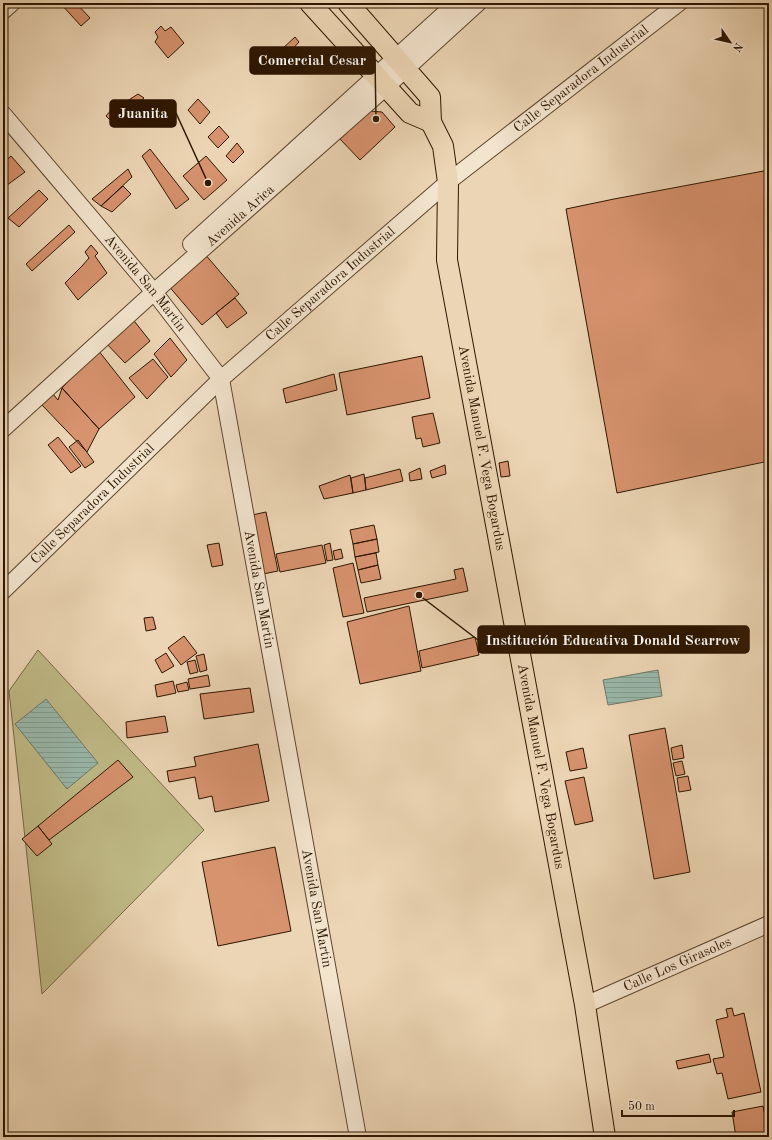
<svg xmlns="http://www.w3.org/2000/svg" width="772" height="1140" font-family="'Old Standard TT',serif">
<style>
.garden{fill:#c0bb87;stroke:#766844}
.water{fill:url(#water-rules);stroke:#6e7867}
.building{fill:#d7926e;stroke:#2d1600}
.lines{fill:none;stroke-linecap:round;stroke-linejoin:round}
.minor-casing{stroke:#5d462d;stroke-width:18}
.major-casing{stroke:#2d1600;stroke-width:22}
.minor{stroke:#f3e4ce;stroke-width:16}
.major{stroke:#ecd5b4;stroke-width:20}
.labels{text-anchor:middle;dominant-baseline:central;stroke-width:3;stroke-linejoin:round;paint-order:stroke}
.street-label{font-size:14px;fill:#2d1600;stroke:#f3e4ce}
.leader{fill:none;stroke:#2d1600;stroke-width:1.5}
.callout-dot{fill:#2d1600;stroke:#f3e4ce;stroke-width:1.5}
.callout{fill:#2d1600;stroke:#2d1600;stroke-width:1.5}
.callout-label{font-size:15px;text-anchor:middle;font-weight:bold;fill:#fff}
</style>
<defs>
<pattern id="water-rules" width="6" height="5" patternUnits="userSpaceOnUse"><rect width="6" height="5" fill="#99b9ac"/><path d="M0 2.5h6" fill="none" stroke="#849e92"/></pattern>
</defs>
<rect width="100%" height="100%" fill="#ecd5b4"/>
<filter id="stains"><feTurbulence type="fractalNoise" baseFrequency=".005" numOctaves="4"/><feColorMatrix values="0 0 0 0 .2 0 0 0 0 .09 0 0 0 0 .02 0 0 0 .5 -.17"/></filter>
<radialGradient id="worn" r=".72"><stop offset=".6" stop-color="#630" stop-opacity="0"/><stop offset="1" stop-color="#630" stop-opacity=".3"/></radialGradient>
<path class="garden" d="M 38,650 L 204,830 L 42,994 L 9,691 Z"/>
<path class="water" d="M 658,670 L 662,696 L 608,705 L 603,680 Z
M 46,699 L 98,763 L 67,789 L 15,724 Z"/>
<path class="building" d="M 60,3 L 76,3 L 90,18 L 81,26 Z
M 161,26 L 165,31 L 171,27 L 184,43 L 168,58 L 155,42 L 158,37 L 155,32 Z
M 295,37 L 299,42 L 287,55 L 282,49 Z
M 138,94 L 144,98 L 115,125 L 106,116 L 114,107 L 118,107 Z
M 198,99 L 210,112 L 200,124 L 188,110 Z
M 369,111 L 382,112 L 395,127 L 360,160 L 340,139 Z
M 219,126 L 229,137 L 218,148 L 208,137 Z
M 237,143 L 244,152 L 233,163 L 226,156 Z
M 150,149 L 189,199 L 176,209 L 142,156 Z
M 11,156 L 25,172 L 3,188 L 3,163 Z
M 206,156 L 227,180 L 204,200 L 183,176 Z
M 128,169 L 132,177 L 101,206 L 92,199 Z
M 769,170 L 769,461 L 617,493 L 566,209 L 614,199 Z
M 123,186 L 131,194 L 112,212 L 101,206 Z
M 39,190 L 48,199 L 19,227 L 8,218 Z
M 69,225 L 75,232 L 32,271 L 26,264 Z
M 91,245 L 98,253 L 95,256 L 107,273 L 78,300 L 65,283 L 82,266 L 89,258 L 85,252 Z
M 204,253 L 239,294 L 202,325 L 167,284 Z
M 235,298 L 247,313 L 227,328 L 216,313 Z
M 131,317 L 150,341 L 125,363 L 104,341 Z
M 170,338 L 187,360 L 171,377 L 154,354 Z
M 98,350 L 135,397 L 99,429 L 62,388 Z
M 422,356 L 430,398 L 347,415 L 339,373 Z
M 153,359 L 168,377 L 147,399 L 129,378 Z
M 334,374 L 337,390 L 286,403 L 283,389 Z
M 62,388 L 99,429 L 87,452 L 41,404 L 53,394 L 58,400 Z
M 433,413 L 440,443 L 423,447 L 421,438 L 416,439 L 412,417 Z
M 58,437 L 81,466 L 71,473 L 48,445 Z
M 78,440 L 94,462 L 85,468 L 69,447 Z
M 508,461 L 510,476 L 501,477 L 499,463 Z
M 445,465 L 446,474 L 432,478 L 430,471 Z
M 420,468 L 422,479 L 410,481 L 409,473 Z
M 400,469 L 403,481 L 366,490 L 365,478 Z
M 364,474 L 366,490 L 353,493 L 351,478 Z
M 350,475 L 353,493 L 324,499 L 319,486 Z
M 266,512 L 278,571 L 263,574 L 252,515 Z
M 374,525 L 377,539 L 353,544 L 350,530 Z
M 377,539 L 379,552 L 355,557 L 353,544 Z
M 219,543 L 223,565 L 212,567 L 207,545 Z
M 330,543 L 333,560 L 327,561 L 324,545 Z
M 322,545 L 326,563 L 280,572 L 276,554 Z
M 341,549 L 343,558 L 335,560 L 333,551 Z
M 376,553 L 378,565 L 358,570 L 355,557 Z
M 353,563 L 364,613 L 343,617 L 333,568 Z
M 378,565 L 381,579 L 361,583 L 358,570 Z
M 463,568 L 468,591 L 367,612 L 364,598 L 456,579 L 454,570 Z
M 409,606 L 421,671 L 360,684 L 347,622 Z
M 153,617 L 156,629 L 146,631 L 144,618 Z
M 184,636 L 197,653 L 181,665 L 168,648 Z
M 475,637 L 479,655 L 422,668 L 419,651 Z
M 166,653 L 174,666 L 162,673 L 155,660 Z
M 204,654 L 207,670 L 200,672 L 196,656 Z
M 195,660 L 198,672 L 190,674 L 187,662 Z
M 208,675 L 210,686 L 190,689 L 188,679 Z
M 173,681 L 176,693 L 157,697 L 155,685 Z
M 187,682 L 189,690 L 178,692 L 176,685 Z
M 250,688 L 254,712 L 204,719 L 200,694 Z
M 165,716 L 168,732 L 127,738 L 126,722 Z
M 665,728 L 690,872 L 654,879 L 629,735 Z
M 258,744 L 269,801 L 215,812 L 212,796 L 199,799 L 195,777 L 169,782 L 167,771 L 196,766 L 194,757 Z
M 682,745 L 684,758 L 673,760 L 671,748 Z
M 583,748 L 587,768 L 570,771 L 566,752 Z
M 118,760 L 133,777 L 49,840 L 38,826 Z
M 682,761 L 685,774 L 676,776 L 673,763 Z
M 688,776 L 691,790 L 679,792 L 677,778 Z
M 584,777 L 593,821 L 575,825 L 565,781 Z
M 38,826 L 52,844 L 37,856 L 22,839 Z
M 275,847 L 291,931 L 218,946 L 202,862 Z
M 732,1008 L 734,1016 L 744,1013 L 761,1092 L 728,1099 L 722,1073 L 717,1074 L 713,1059 L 724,1057 L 716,1020 L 728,1017 L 726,1009 Z
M 709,1054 L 711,1062 L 678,1069 L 676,1061 Z
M 763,1106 L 769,1137 L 736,1137 L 732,1112 Z"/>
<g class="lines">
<g class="minor-casing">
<g id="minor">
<path d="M 3,11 L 12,3"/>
<path id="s1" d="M 3,114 L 154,292 L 221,379 L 358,1137"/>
<path d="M 191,244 L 456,3"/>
<path id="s2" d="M 3,429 L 154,292 L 386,87 L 478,3"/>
<path id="s3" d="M 3,591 L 221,379 L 448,182 L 679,3"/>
<path id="s4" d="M 585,1005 L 769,924"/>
</g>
</g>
<g class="major-casing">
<g id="major">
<path d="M 310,3 L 410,113 L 431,122"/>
<path id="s5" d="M 348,3 L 430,97 L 431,122 L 443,146 L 448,182 L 447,260 L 585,1005 L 605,1137"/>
</g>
</g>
<use href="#minor" class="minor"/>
<use href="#major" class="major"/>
</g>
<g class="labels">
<g class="street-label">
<text stroke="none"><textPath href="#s3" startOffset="773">Calle Separadora Industrial</textPath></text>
<text stroke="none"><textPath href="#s2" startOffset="319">Avenida Arica</textPath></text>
<text stroke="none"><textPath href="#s1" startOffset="221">Avenida San Martin</textPath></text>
<text stroke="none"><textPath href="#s3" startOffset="449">Calle Separadora Industrial</textPath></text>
<text stroke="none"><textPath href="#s5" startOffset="482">Avenida Manuel F. Vega Bogardus</textPath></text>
<text stroke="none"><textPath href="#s3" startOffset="125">Calle Separadora Industrial</textPath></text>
<text stroke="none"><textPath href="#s1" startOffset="557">Avenida San Martin</textPath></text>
<text stroke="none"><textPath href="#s5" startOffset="806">Avenida Manuel F. Vega Bogardus</textPath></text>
<text stroke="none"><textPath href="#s1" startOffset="881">Avenida San Martin</textPath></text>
<text stroke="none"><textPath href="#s4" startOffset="101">Calle Los Girasoles</textPath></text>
</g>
</g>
<path class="leader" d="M376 119L375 60M208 183L176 113M419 595L478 640"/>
<g class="callout-dot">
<circle cx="376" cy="119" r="4"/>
<circle cx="208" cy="183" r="4"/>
<circle cx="419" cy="595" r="4"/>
</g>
<g class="callout">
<rect x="250" y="47" width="125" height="27" rx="4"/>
<rect x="110" y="100" width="66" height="27" rx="4"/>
<rect x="478" y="626" width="271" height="27" rx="4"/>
</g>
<g class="callout-label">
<text x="312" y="65">Comercial Cesar</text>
<text x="143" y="118">Juanita</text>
<text x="613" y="645">Institución Educativa Donald Scarrow</text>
</g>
<rect width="772" height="1140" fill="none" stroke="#ecd5b4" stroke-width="16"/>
<rect x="4" y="4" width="764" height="1132" fill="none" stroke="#2d1600" stroke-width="2"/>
<rect x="8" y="8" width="756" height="1124" fill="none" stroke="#2d1600"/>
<g transform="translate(730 42) rotate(124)" stroke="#f3e4ce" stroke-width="3" paint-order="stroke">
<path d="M0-3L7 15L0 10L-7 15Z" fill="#2d1600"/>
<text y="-6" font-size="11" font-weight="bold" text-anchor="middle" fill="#2d1600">N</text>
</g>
<path d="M622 1110v6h112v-6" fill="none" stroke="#2d1600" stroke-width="2"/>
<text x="628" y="1110" font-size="12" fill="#2d1600" stroke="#f3e4ce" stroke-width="3" paint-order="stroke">50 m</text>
<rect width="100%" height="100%" filter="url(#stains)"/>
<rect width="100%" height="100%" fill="url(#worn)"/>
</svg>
